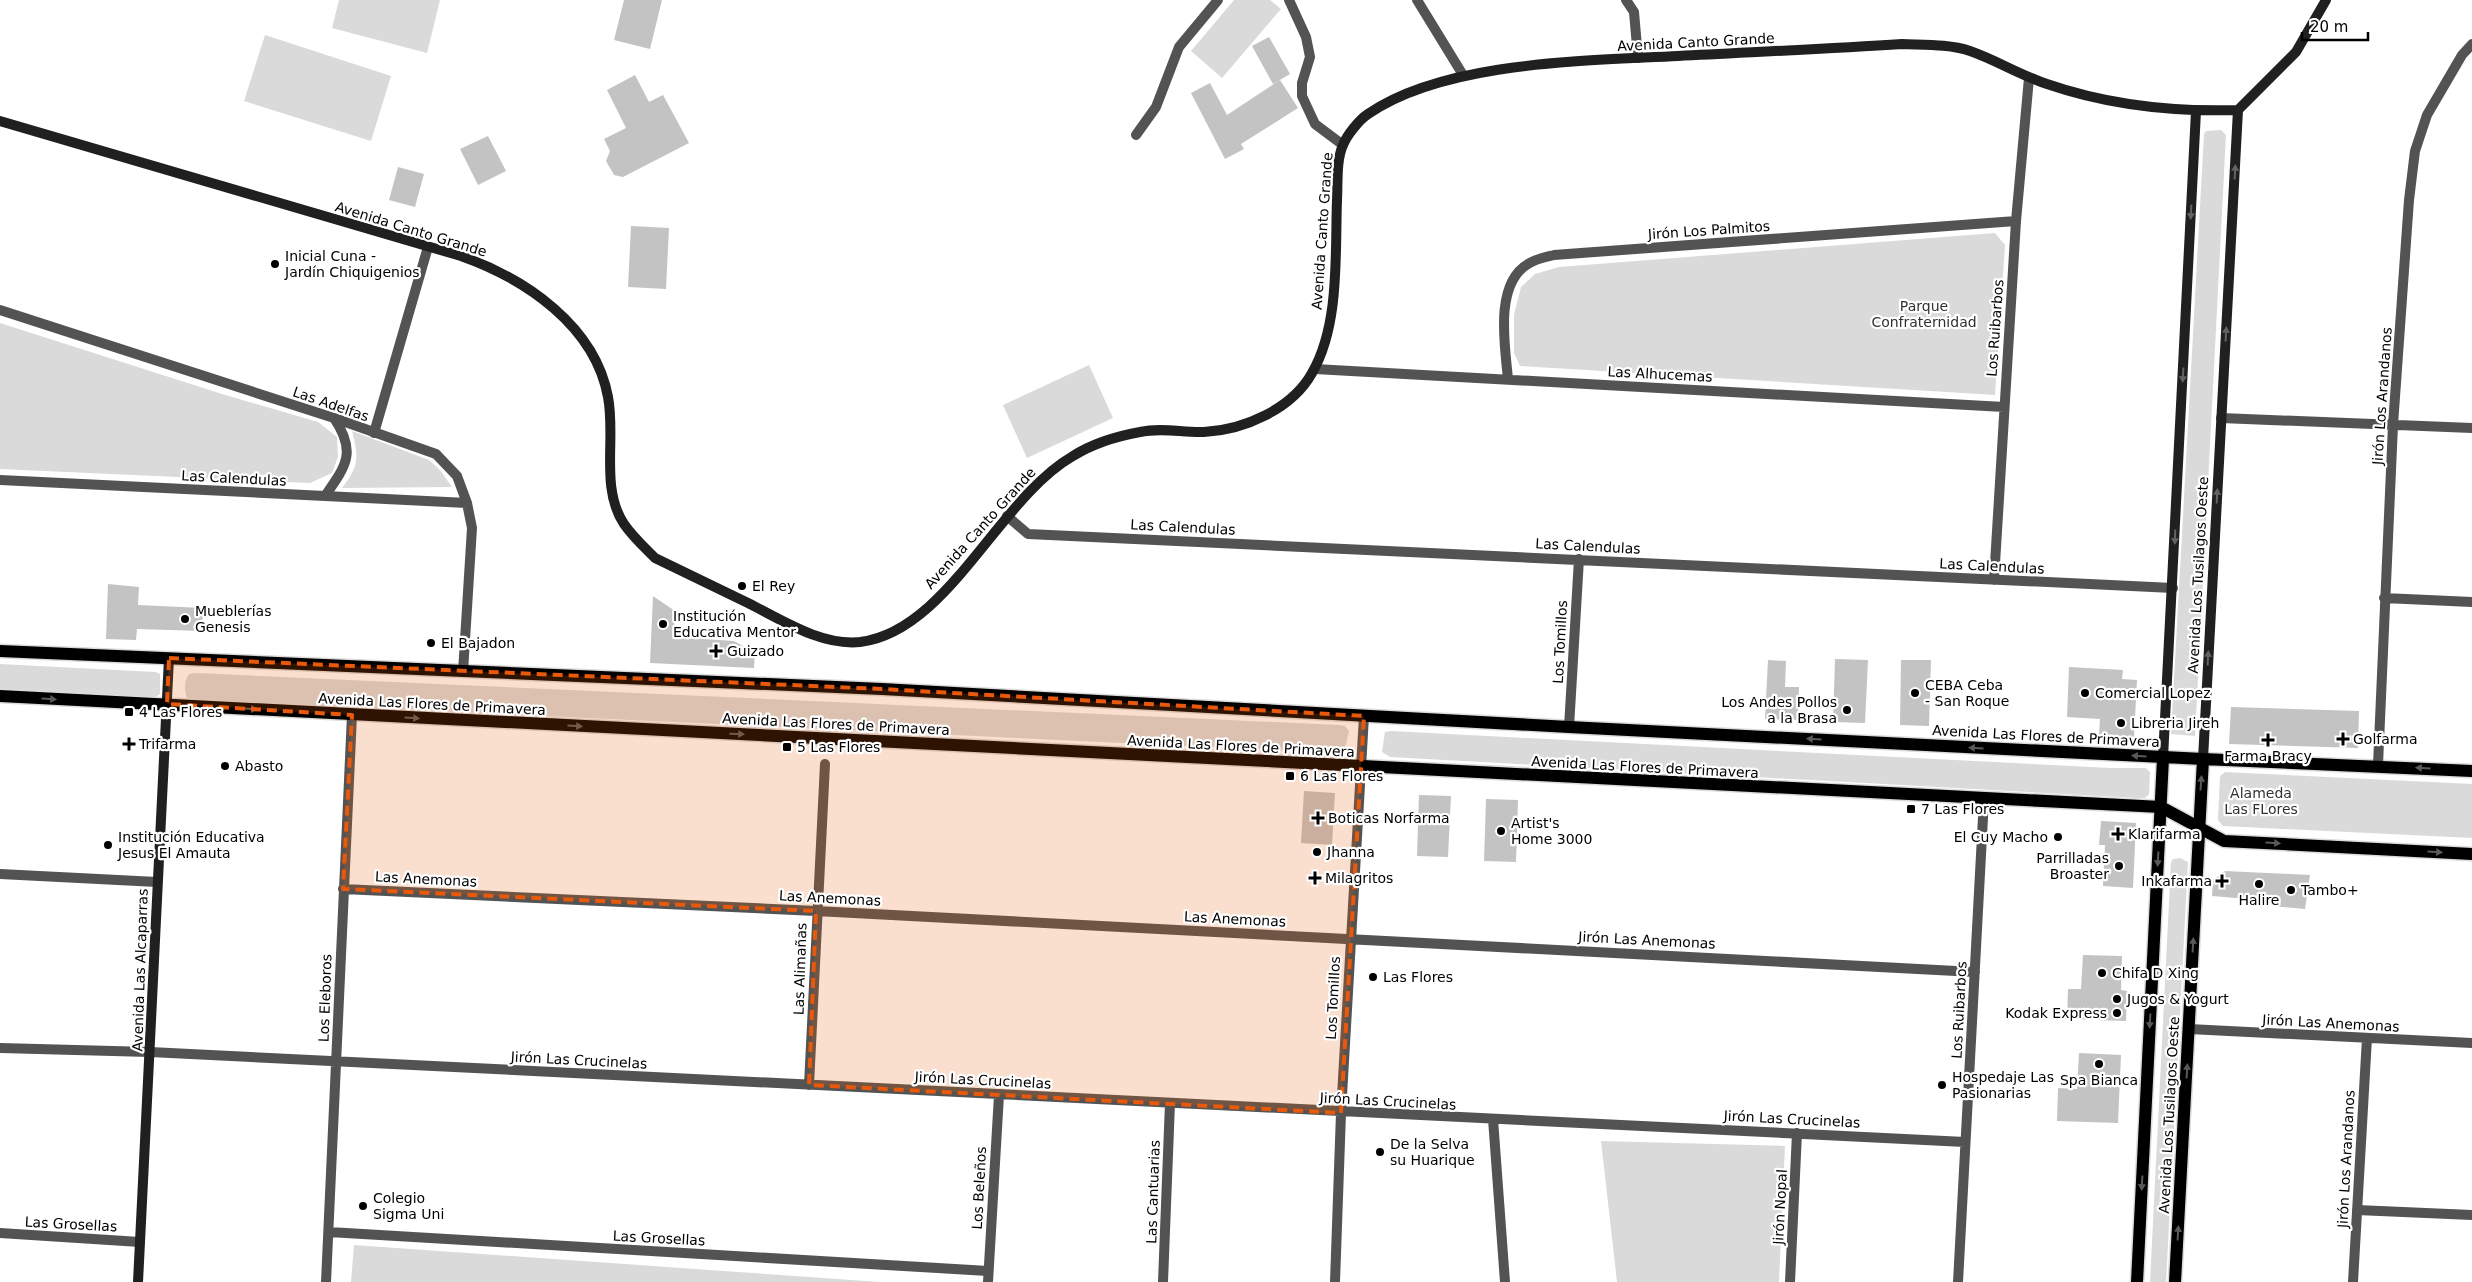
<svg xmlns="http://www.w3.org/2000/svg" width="2472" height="1282" font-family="'DejaVu Sans',sans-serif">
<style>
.green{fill:#dadada}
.building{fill:#c3c3c3}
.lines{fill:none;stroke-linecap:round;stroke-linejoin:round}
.primary-casing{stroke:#dbdbdb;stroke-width:15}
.lane{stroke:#535353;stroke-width:10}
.street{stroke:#535353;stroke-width:10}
.secondary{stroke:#202020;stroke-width:10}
.primary{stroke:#000;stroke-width:12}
.oneway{fill:#636363}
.oneway2{fill:#595959}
.marked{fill:#e8590c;fill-opacity:0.2;stroke:#e8590c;stroke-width:4;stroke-dasharray:10 6;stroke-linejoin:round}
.poi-dot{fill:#000;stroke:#fff;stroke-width:2}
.labels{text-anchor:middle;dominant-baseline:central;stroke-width:4.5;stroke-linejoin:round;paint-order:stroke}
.street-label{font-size:14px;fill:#000;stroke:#fff}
.poi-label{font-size:14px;fill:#000;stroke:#fff;text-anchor:start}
.park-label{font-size:14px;fill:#313131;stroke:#fff}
</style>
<rect width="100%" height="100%" fill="#fff"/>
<path class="green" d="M 339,0 L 440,0 L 427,53 L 332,28 Z
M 1234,0 L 1270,0 L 1281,9 L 1222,78 L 1191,51 Z
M 265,35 L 391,76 L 371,141 L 244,101 Z
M 2221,130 L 2226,135 L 2195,736 L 2171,734 L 2204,134 L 2206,131 Z
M 1995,233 L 2005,245 L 1995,395 L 1520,366 L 1514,353 L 1514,315 L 1521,287 L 1535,274 L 1559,267 Z
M 0,323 L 222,394 L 318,422 L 337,437 L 338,457 L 332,473 L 310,483 L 0,469 Z
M 1089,365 L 1113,418 L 1027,458 L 1003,405 Z
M 352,431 L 429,460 L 440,470 L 452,487 L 342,488 C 359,466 359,458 352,431 Z
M 0,664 L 156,672 L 160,674 L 160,694 L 154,698 L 0,690 Z
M 196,673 L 1339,725 L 1345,726 L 1349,731 L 1344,752 L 1337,753 L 205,700 L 187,698 C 184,690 184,681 189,674 Z
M 1391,731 L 2111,768 L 2146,768 L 2150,772 L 2149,794 L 2145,798 L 2138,798 L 1390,757 L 1382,752 L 1385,732 Z
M 2225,772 L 2472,784 L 2472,838 L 2223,826 L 2218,820 L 2220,776 Z
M 2180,858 L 2188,862 L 2166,1282 L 2150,1282 L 2171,862 L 2173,859 Z
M 1601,1141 L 1785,1146 L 1779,1282 L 1617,1282 Z
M 354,1245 L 880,1282 L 351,1282 Z"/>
<path class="building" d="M 624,0 L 662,0 L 650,49 L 614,40 Z
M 1269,37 L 1290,74 L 1273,84 L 1252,46 Z
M 635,75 L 649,102 L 663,95 L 689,143 L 623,177 L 614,175 L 606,161 L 610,151 L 604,139 L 626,128 L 607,90 Z
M 1280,80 L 1298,108 L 1241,144 L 1244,149 L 1225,159 L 1191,93 L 1210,83 L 1227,115 Z
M 488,136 L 506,171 L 478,185 L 460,149 Z
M 398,167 L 424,174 L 415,207 L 389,200 Z
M 631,226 L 669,228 L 666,289 L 628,287 Z
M 108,584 L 139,587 L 138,605 L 203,608 L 202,631 L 137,629 L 136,640 L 106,639 Z
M 653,596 L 675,611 L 674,637 L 734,641 L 755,653 L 754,668 L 650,663 Z
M 1835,659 L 1868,660 L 1865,723 L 1833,722 Z
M 1768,660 L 1786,661 L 1785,687 L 1799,687 L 1798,720 L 1765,719 Z
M 1901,660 L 1931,660 L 1929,726 L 1900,725 Z
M 2069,667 L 2123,670 L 2122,679 L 2137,680 L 2134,737 L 2099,735 L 2100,719 L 2067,717 Z
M 2231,707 L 2359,711 L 2358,748 L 2229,744 Z
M 1304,791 L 1335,793 L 1332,845 L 1301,843 Z
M 1419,795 L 1451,796 L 1448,857 L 1417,856 Z
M 1486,799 L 1518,800 L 1516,862 L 1484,861 Z
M 2101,821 L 2136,823 L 2133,888 L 2103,886 L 2105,845 L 2099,845 Z
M 2225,871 L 2310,875 L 2305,909 L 2272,906 L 2272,901 L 2212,896 L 2213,880 Z
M 2083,955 L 2122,956 L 2121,990 L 2127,991 L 2126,1021 L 2067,1019 L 2068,989 L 2081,989 Z
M 2079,1053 L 2121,1055 L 2118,1123 L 2057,1121 L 2058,1088 L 2077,1089 Z"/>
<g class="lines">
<g class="primary-casing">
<path id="primary" d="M 0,651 L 882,689 L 1569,727 L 2203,759 L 2472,771
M 0,696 L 2161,807 L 2224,841 L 2472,854
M 2137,1282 L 2163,758
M 2175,1282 L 2203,759"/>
</g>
<path class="lane" d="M 1289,0 L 1306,37 L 1310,57 L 1302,83 L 1302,96 L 1315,124 L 1343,145
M 1136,135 L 1156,107 L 1179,47 L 1218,0"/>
<path class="street" d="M 1417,0 L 1463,75
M 1626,0 L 1634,12 L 1638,58
M 0,310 L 334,418 L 436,454 L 457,476 L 467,503 L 472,528 L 463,672
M 1315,369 L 2004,407
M 1508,379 C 1505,346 1494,284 1528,264 C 1535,259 1546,257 1554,255 L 2016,221
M 2221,418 L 2472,428
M 374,433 L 428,247
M 0,480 L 467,503
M 325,496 C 346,466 357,452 334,418
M 1007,516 L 1028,534 L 2173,588
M 1994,580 L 2016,221 L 2029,78
M 2384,598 L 2472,602
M 1569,727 L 1579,559
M 2378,765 L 2393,425 L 2409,200 L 2415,151 L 2427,115 L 2462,55 L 2472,44
M 0,874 L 157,882
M 343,889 L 816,911 L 1975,972
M 2189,1029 L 2472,1043
M 0,1048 L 150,1052 L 1965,1142
M 809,1085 L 825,764
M 1493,1119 L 1505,1282
M 2357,1210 L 2472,1215
M 329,1232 L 988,1271
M 0,1233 L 140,1242
M 326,1282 L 352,715
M 988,1282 L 999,1095
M 1163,1282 L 1170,1103
M 1335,1282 L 1341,1113 L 1364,716
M 1790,1282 L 1797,1133
M 1958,1282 L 1984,799
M 2353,1282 L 2367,1038"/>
<path class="secondary" d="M 0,121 L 461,256 C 526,279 595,326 608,397 C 616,438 600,488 624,524 C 633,537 644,547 655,558 C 686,573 717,588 748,603 C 782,620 821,646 860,642 C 948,631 998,499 1073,456 C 1092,444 1118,436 1140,432 C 1162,427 1183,433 1204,432 C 1244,430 1292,409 1312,373 C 1340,325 1335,254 1337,200 C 1338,183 1336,161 1343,145 C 1347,135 1359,120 1368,114 C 1445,61 1586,61 1678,56 C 1753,52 1827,49 1902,44 C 1924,45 1949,44 1970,51 C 1996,60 2020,75 2047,84 C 2108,105 2174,112 2238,110 L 2296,52 L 2326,0
M 2163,758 L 2196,111
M 2203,759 L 2238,110
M 138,1282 L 169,658"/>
<use href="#primary" class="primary"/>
</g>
<defs><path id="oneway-solid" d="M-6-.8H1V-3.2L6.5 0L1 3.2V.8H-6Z" transform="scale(1.25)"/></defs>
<g class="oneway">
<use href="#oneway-solid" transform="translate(2235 172) rotate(-87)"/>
<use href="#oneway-solid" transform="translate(2191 212) rotate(93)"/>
<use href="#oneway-solid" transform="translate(2226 334) rotate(-87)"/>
<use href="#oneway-solid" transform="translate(2183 375) rotate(93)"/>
<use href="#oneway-solid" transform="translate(2217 496) rotate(-87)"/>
<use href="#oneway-solid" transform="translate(2175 537) rotate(92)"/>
<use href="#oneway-solid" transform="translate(2208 658) rotate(-87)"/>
</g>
<g class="oneway2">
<use href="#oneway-solid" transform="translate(49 699) rotate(3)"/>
<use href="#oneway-solid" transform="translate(250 709) rotate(3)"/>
<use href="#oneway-solid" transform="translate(412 718) rotate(3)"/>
<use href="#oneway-solid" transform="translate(575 726) rotate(3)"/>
<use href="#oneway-solid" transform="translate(737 734) rotate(2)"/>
<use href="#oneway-solid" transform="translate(1814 739) rotate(-177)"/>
<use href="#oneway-solid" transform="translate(1976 748) rotate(-177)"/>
<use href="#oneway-solid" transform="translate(2139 756) rotate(-176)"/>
<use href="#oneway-solid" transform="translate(2423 768) rotate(-177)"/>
<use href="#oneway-solid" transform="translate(2201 783) rotate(-86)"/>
<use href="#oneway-solid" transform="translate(2273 843) rotate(3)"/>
<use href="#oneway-solid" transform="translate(2435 852) rotate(3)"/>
<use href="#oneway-solid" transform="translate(2158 859) rotate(93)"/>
<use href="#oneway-solid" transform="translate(2193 945) rotate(-87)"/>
<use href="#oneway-solid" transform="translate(2150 1021) rotate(93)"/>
<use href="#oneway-solid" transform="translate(2187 1071) rotate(-87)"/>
<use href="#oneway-solid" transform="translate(2142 1183) rotate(93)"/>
<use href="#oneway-solid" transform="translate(2178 1233) rotate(-87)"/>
</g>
<path class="marked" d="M 169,658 L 882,689 L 1364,716 L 1341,1113 L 809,1085 L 816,911 L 343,889 L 352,715 L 167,704 Z"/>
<g class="poi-dot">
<circle cx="275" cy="264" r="5"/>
<circle cx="742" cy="586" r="5"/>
<circle cx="185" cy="619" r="5"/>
<circle cx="663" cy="624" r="5"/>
<circle cx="431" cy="643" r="5"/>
<path d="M713.5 643.5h5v5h5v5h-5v5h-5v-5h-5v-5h5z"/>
<circle cx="1915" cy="693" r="5"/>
<circle cx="2085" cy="693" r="5"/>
<circle cx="1847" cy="710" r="5"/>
<rect x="124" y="707" width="10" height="10" rx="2.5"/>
<circle cx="2121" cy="723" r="5"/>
<path d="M2340.5 731.5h5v5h5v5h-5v5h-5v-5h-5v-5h5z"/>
<path d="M2265.5 732.5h5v5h5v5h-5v5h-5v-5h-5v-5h5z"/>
<path d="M126.5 736.5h5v5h5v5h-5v5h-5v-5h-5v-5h5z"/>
<rect x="782" y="742" width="10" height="10" rx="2.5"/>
<circle cx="225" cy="766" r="5"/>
<rect x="1285" y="771" width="10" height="10" rx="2.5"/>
<rect x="1906" y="804" width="10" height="10" rx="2.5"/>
<path d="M1315.5 810.5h5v5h5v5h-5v5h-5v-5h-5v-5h5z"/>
<circle cx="1501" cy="831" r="5"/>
<path d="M2115.5 826.5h5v5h5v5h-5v5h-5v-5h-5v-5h5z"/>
<circle cx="2058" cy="837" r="5"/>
<circle cx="108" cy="845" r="5"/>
<circle cx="1317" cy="852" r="5"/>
<circle cx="2119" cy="866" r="5"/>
<path d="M1312.5 870.5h5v5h5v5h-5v5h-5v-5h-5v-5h5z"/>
<path d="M2219.5 873.5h5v5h5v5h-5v5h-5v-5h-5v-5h5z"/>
<circle cx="2259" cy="884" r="5"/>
<circle cx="2291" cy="890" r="5"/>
<circle cx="2102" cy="973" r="5"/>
<circle cx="1373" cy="977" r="5"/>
<circle cx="2117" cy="999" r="5"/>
<circle cx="2117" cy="1013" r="5"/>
<circle cx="2099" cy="1064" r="5"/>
<circle cx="1942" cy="1085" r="5"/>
<circle cx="1380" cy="1152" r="5"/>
<circle cx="363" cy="1206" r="5"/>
</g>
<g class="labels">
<g class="street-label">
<text transform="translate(1696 42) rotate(-3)">Avenida Canto Grande</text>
<text transform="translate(411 229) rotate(17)">Avenida Canto Grande</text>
<text transform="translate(1709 230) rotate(-4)">Jirón Los Palmitos</text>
<text transform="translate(1322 231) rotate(-86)">Avenida Canto Grande</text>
<text transform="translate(1995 328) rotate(-86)">Los Ruibarbos</text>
<text transform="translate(1660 374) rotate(3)">Las Alhucemas</text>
<text transform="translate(2382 396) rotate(-86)">Jirón Los Arandanos</text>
<text transform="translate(331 404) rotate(19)">Las Adelfas</text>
<text transform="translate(234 478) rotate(3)">Las Calendulas</text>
<text transform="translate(1183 527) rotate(3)">Las Calendulas</text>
<text transform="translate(980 528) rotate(-48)">Avenida Canto Grande</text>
<text transform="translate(1588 546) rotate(3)">Las Calendulas</text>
<text transform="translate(1992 566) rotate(3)">Las Calendulas</text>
<text transform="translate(2198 575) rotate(-87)">Avenida Los Tusilagos Oeste</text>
<text transform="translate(1560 642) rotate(-87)">Los Tomillos</text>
<text transform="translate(432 704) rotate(3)">Avenida Las Flores de Primavera</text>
<text transform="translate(836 724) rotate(3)">Avenida Las Flores de Primavera</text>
<text transform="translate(2046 736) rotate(3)">Avenida Las Flores de Primavera</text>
<text transform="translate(1241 746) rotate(3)">Avenida Las Flores de Primavera</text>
<text transform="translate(1645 767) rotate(3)">Avenida Las Flores de Primavera</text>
<text transform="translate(426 879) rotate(3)">Las Anemonas</text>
<text transform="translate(830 898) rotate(3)">Las Anemonas</text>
<text transform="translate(1235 919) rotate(3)">Las Anemonas</text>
<text transform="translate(1647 940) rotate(3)">Jirón Las Anemonas</text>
<text transform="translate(800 969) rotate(-88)">Las Alimañas</text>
<text transform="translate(140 970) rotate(-88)">Avenida Las Alcaparras</text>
<text transform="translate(325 998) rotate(-88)">Los Eleboros</text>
<text transform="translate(1333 998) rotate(-87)">Los Tomillos</text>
<text transform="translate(1959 1010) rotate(-87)">Los Ruibarbos</text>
<text transform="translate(2331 1023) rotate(3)">Jirón Las Anemonas</text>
<text transform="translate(579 1060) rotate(3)">Jirón Las Crucinelas</text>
<text transform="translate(983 1080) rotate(3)">Jirón Las Crucinelas</text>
<text transform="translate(1388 1101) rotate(3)">Jirón Las Crucinelas</text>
<text transform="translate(2169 1115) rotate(-87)">Avenida Los Tusilagos Oeste</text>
<text transform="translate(1792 1119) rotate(3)">Jirón Las Crucinelas</text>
<text transform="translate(2346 1159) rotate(-87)">Jirón Los Arandanos</text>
<text transform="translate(979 1188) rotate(-87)">Los Beleños</text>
<text transform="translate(1153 1192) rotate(-88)">Las Cantuarias</text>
<text transform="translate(1780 1207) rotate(-87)">Jirón Nopal</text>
<text transform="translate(71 1224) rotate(3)">Las Grosellas</text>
<text transform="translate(659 1238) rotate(3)">Las Grosellas</text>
</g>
<g class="poi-label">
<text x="285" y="256">Inicial Cuna -<tspan x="285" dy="16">Jardín Chiquigenios</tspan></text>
<text x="752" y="586">El Rey</text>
<text x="195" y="611">Mueblerías<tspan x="195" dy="16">Genesis</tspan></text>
<text x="673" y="616">Institución<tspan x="673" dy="16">Educativa Mentor</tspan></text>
<text x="441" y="643">El Bajadon</text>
<text x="727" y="651">Guizado</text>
<text x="1925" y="685">CEBA Ceba<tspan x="1925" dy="16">- San Roque</tspan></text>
<text x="2095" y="693">Comercial Lopez</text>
<text x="1837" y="702" text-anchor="end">Los Andes Pollos<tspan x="1837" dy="16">a la Brasa</tspan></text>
<text x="139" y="712">4 Las Flores</text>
<text x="2131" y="723">Libreria Jireh</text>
<text x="2353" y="739">Golfarma</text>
<text x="139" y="744">Trifarma</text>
<text x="797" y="747">5 Las Flores</text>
<text x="2268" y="756" text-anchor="middle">Farma Bracy</text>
<text x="235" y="766">Abasto</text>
<text x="1300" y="776">6 Las Flores</text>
<text x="1921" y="809">7 Las Flores</text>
<text x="1328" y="818">Boticas Norfarma</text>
<text x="1511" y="823">Artist's<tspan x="1511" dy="16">Home 3000</tspan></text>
<text x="2128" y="834">Klarifarma</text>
<text x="118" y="837">Institución Educativa<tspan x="118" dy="16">Jesus El Amauta</tspan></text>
<text x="2048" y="837" text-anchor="end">El Cuy Macho</text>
<text x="1327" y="852">Jhanna</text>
<text x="2109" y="858" text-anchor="end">Parrilladas<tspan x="2109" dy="16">Broaster</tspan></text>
<text x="1325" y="878">Milagritos</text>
<text x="2212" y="881" text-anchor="end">Inkafarma</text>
<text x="2301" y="890">Tambo+</text>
<text x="2259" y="900" text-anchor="middle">Halire</text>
<text x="2112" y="973">Chifa D Xing</text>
<text x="1383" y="977">Las Flores</text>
<text x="2127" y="999">Jugos &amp; Yogurt</text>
<text x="2107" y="1013" text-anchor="end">Kodak Express</text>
<text x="1952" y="1077">Hospedaje Las<tspan x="1952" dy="16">Pasionarias</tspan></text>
<text x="2099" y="1080" text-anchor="middle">Spa Bianca</text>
<text x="1390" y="1144">De la Selva<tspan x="1390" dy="16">su Huarique</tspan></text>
<text x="373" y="1198">Colegio<tspan x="373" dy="16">Sigma Uni</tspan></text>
</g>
<g class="park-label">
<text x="1924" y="306">Parque<tspan x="1924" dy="16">Confraternidad</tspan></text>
<text x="2261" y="793">Alameda<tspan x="2261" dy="16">Las FLores</tspan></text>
</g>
</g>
<path d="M2302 32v8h66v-8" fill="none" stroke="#000000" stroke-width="2.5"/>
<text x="2310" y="32" font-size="15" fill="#000000" stroke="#ffffff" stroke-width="4" paint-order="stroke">20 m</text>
</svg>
